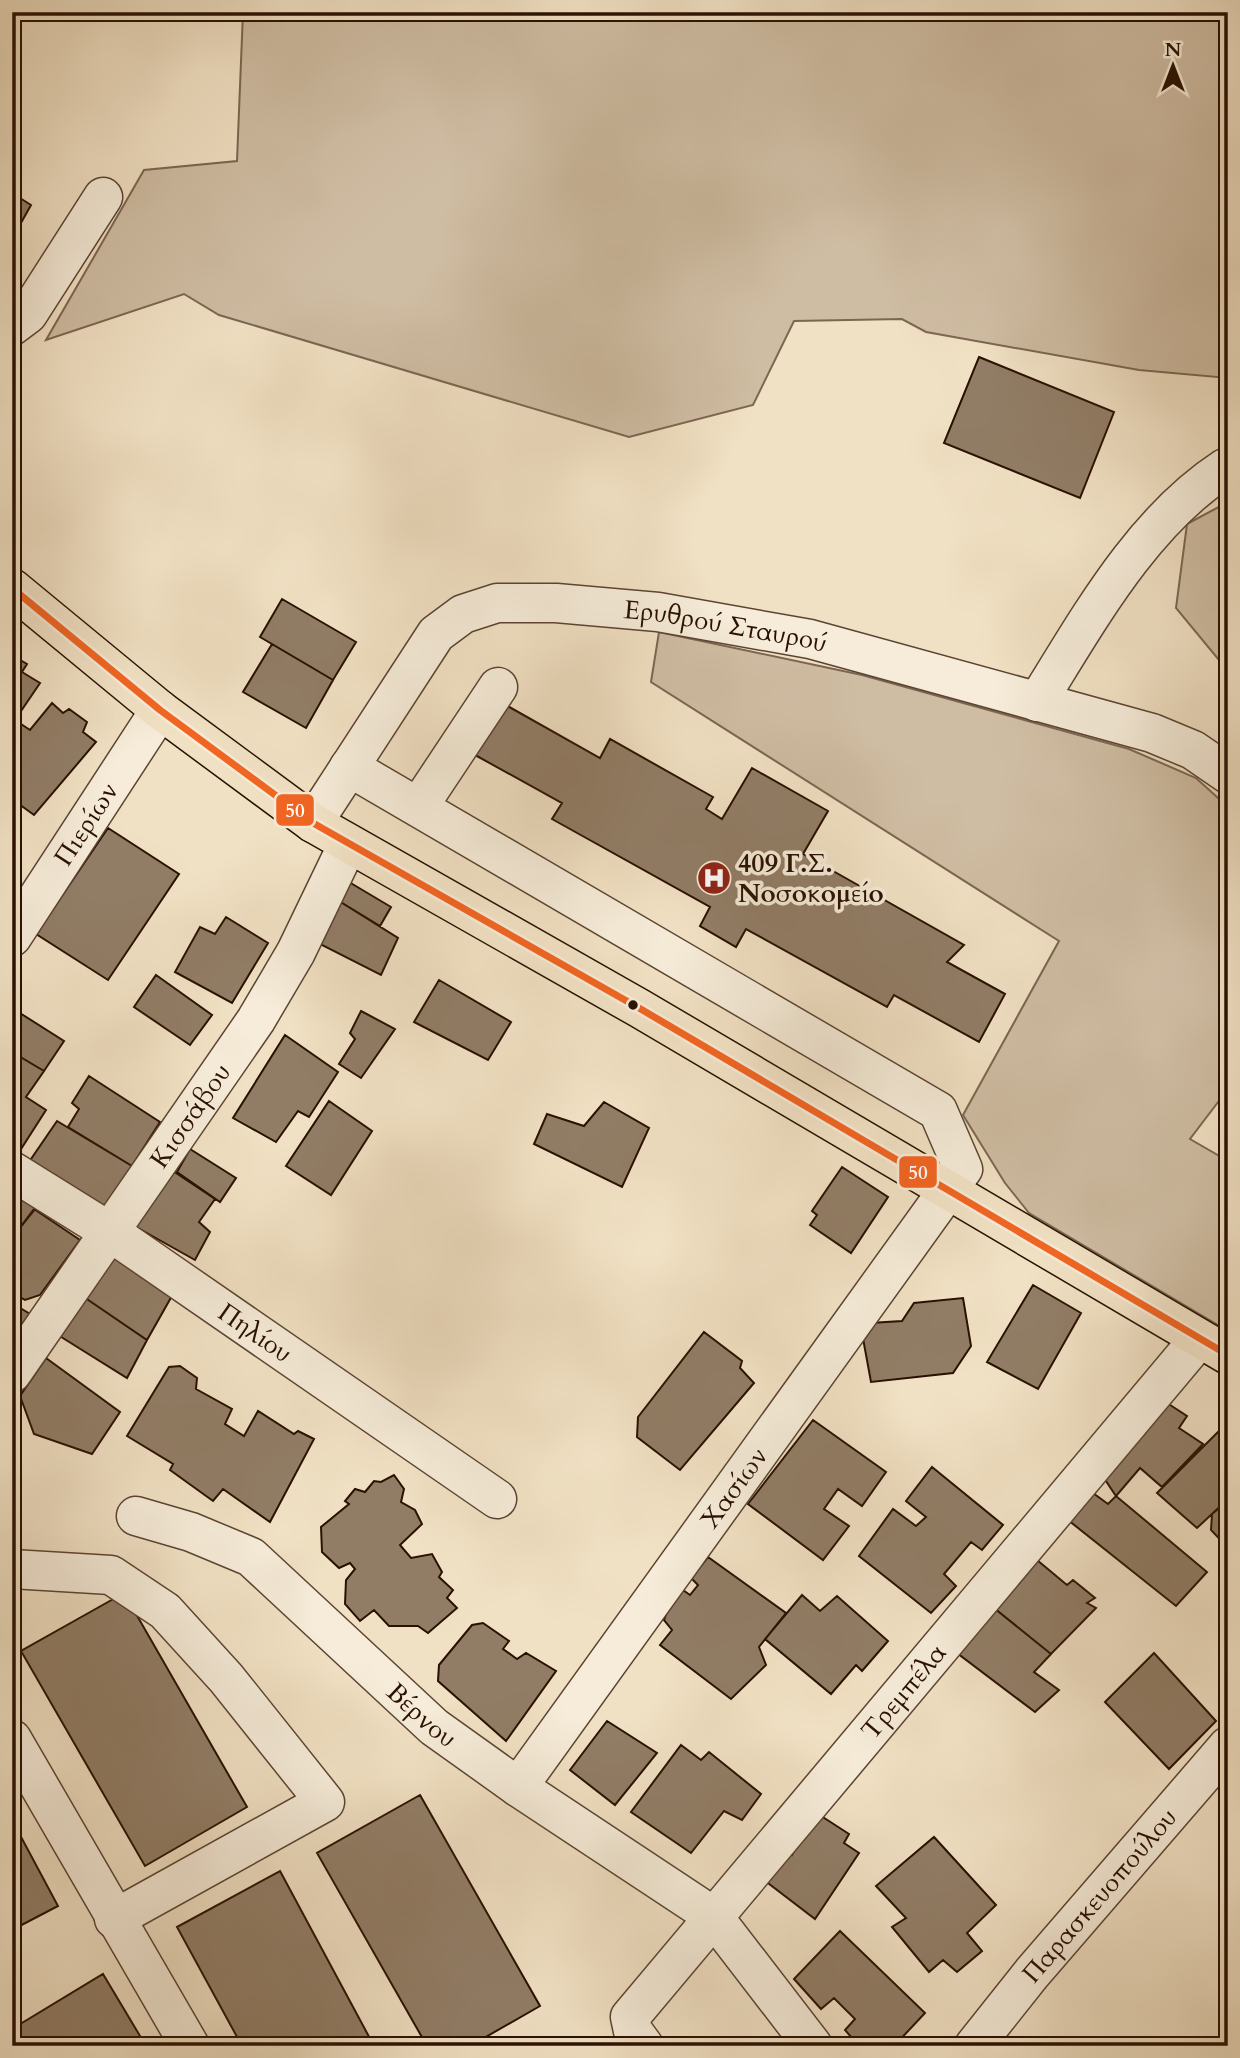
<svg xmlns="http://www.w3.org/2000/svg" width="1240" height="2058" font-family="Cardo,serif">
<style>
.green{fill:#cfbda3;stroke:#7c6652;stroke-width:2}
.building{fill:#917d66;stroke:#291001;stroke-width:2}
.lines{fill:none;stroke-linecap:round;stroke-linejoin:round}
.minor-casing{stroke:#5b4432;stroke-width:41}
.major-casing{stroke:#291001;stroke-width:41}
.minor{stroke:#f6ecd9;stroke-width:38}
.major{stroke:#f1e1c4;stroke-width:38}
.bus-1-casing{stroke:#f6ecd9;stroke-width:12}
.bus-1{stroke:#f26522;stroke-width:7}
.bus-dot{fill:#291001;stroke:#f6ecd9;stroke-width:2.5}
.labels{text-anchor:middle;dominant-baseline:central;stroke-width:7;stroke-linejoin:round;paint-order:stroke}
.street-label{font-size:26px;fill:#291001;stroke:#f6ecd9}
.poi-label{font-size:26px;font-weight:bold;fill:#291001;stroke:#f6ecd9;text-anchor:start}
.line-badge{stroke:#f6ecd9;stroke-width:2.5}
.badge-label{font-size:19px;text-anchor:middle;font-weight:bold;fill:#fff}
</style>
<rect width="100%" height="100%" fill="#f1e1c4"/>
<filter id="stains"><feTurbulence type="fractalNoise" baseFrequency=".00286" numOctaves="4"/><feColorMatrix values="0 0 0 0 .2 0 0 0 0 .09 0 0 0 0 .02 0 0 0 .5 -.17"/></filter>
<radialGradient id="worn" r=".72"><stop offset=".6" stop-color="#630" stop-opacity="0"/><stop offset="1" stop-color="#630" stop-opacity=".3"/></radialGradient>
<path class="green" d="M 243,12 L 1228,12 L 1228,378 L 1139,370 L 926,332 L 902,319 L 794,321 L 753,405 L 629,437 L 219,315 L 184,294 L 46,340 L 144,170 L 237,161 Z
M 1228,502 L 1228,671 L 1176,608 L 1187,524 Z
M 659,632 L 862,675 L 1129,749 L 1196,778 L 1228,807 L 1228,1089 L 1190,1139 L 1228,1161 L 1228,1331 L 1029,1213 L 1005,1183 L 963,1115 L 1059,941 L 651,682 Z"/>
<path class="building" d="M 12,193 L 31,205 L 12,239 Z
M 979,357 L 1114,412 L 1080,498 L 944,443 Z
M 282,599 L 356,642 L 333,680 L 260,637 Z
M 272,644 L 333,680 L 306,728 L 243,692 Z
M 12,655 L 27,664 L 22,672 L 40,683 L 15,720 L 30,730 L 52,703 L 63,713 L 69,709 L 87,722 L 83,732 L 96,742 L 34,815 L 12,799 Z
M 504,704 L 600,758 L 610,739 L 713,797 L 706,809 L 722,819 L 752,768 L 828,811 L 803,854 L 964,945 L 947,962 L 1005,994 L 979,1042 L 894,995 L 887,1007 L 746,929 L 736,947 L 700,926 L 710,907 L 552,819 L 562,803 L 475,755 Z
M 108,828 L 179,874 L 108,980 L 36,934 Z
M 349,882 L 391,907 L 380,926 L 339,901 Z
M 339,901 L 398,938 L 381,975 L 312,940 Z
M 226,917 L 268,943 L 232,1003 L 175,972 L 200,927 L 215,934 Z
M 156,975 L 212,1015 L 190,1045 L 134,1007 Z
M 439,980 L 511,1022 L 488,1060 L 414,1022 Z
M 12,1008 L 64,1041 L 44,1071 L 12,1052 Z
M 361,1011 L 395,1029 L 361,1078 L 339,1064 L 355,1039 L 350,1033 Z
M 285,1035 L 338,1072 L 309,1117 L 298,1111 L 276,1142 L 233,1118 Z
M 12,1052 L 44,1071 L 26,1097 L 46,1110 L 21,1149 L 12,1143 Z
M 89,1076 L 160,1122 L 132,1166 L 68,1127 L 79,1109 L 72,1103 Z
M 329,1101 L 372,1131 L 331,1195 L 286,1166 Z
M 604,1102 L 649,1128 L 622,1187 L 534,1144 L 547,1114 L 584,1126 Z
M 57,1121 L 132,1166 L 105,1208 L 29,1162 Z
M 190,1149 L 236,1178 L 220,1202 L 177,1172 Z
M 167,1167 L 215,1199 L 199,1222 L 210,1232 L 195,1260 L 129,1223 Z
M 842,1167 L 888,1197 L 851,1253 L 810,1225 L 817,1215 L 812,1211 Z
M 12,1189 L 39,1204 L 12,1238 Z
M 34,1209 L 80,1240 L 40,1295 L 25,1300 L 12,1293 L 12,1238 Z
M 110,1250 L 173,1294 L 147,1340 L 81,1295 Z
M 1033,1285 L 1081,1313 L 1038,1389 L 987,1362 Z
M 81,1295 L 147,1340 L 127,1378 L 58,1335 Z
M 963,1298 L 971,1346 L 953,1373 L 871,1382 L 862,1333 L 870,1323 L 902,1321 L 914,1303 Z
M 12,1303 L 35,1317 L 12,1345 Z
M 704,1332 L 742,1361 L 740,1368 L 754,1383 L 680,1470 L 637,1437 L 638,1417 Z
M 46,1358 L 120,1412 L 92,1454 L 34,1434 L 20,1396 Z
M 180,1366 L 197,1378 L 196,1389 L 232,1409 L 225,1424 L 244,1436 L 258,1411 L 294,1434 L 298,1431 L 314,1439 L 270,1522 L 223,1489 L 213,1501 L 170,1470 L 173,1464 L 127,1436 L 169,1367 Z
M 1161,1399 L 1187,1416 L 1179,1428 L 1203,1444 L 1162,1487 L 1140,1468 L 1116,1496 L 1098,1469 Z
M 813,1420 L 886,1472 L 862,1506 L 838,1489 L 824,1509 L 849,1526 L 823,1560 L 748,1504 Z
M 1228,1422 L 1228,1499 L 1197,1528 L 1157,1493 Z
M 932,1467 L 1003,1525 L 982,1550 L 971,1542 L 944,1574 L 956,1586 L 931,1613 L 859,1556 L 893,1509 L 916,1526 L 926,1517 L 906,1501 Z
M 394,1475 L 404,1489 L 401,1502 L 415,1510 L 422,1524 L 400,1545 L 411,1558 L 432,1554 L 442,1572 L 439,1577 L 453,1590 L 447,1598 L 457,1608 L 428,1633 L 418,1626 L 389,1626 L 374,1610 L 360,1621 L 345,1604 L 346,1580 L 355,1569 L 350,1563 L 339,1568 L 322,1552 L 321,1527 L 349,1504 L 345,1501 L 355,1489 L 365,1492 L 374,1481 L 381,1482 Z
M 1093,1493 L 1108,1504 L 1116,1496 L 1207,1572 L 1176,1606 L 1068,1520 Z
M 1228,1501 L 1228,1548 L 1211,1530 L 1212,1514 Z
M 708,1557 L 786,1613 L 759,1647 L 766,1665 L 731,1699 L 660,1645 L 672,1630 L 664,1620 L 668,1609 L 683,1590 L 690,1595 L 698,1585 L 691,1578 Z
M 1037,1560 L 1067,1585 L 1073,1580 L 1095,1598 L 1087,1603 L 1096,1608 L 1051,1654 L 994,1608 Z
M 124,1593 L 247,1807 L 145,1866 L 21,1651 Z
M 802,1595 L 820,1611 L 837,1596 L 888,1641 L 862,1671 L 856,1665 L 831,1694 L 765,1639 Z
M 994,1608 L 1051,1654 L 1034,1672 L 1059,1690 L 1035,1712 L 957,1653 Z
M 483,1623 L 509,1641 L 503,1649 L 517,1659 L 526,1653 L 556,1671 L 506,1741 L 438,1681 L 439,1665 L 472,1625 Z
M 1154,1653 L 1216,1721 L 1169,1769 L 1105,1702 Z
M 607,1721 L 657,1753 L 615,1805 L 570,1770 Z
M 681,1745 L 701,1760 L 709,1752 L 761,1794 L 742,1820 L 724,1811 L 691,1853 L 631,1812 Z
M 420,1795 L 540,2006 L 470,2046 L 427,2046 L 317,1853 Z
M 815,1812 L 849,1834 L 844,1843 L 859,1853 L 815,1919 L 764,1880 L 785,1849 L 792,1855 Z
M 12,1820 L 58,1906 L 12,1930 Z
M 934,1837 L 996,1905 L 967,1933 L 982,1951 L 957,1972 L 943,1960 L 929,1972 L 892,1927 L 906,1918 L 876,1886 Z
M 280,1871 L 374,2046 L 242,2046 L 177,1927 Z
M 840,1931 L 925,2013 L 894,2046 L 859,2046 L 845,2030 L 855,2019 L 834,1998 L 821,2009 L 794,1979 Z
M 103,1974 L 146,2046 L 12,2046 L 12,2029 Z"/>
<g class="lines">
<g class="minor-casing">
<g id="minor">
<path d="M 12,326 L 28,314 L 103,197"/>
<path d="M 1037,702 C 1089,619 1141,523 1225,468"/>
<path d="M 349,767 L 938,1111 L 963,1169 L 518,1787"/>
<path d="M 419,806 L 498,687"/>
<path id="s1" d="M 313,823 L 436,634 L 463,614 L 497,603 L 556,603 L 658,612 L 810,639 L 1152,733 L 1193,750 L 1228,774"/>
<path id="s2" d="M 12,937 L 160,710"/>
<path id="s3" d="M 12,1171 L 110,1232 L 497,1499"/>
<path id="s4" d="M 12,1373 L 256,1020 L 296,952 L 348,844"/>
<path id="s5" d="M 136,1516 L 191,1532 L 251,1557 L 434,1727 L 518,1787 L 713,1916 L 813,2046"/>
<path d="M 12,1569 L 111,1575 L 165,1611 L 226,1678 L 325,1802 L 114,1919"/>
<path d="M 12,1739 L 190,2046"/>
<path id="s6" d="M 644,2046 L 633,2031 L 630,2017 L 1199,1339"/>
<path id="s7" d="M 974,2046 L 1032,1973 L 1228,1746"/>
</g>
</g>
<g class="major-casing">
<path id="major" d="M 12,588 L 160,710 L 313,823 L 639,1008 L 1228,1355"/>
</g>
<use href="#minor" class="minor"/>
<use href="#major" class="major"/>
<g class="bus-1-casing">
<path id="bus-1" d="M 12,588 L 160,710 L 313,823 L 639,1008 L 1228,1355"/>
</g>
<use href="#bus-1" class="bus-1"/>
</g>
<defs>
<g id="hospital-disc" transform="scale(1.75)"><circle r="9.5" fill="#8f2418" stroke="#f6ecd9"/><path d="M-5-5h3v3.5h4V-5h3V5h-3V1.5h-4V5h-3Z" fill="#fff"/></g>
</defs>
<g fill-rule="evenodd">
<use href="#hospital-disc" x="714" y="878"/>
</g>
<circle class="bus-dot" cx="633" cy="1005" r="6"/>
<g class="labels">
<g class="street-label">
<text stroke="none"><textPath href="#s1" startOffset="525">Ερυθρού Σταυρού</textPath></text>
<text stroke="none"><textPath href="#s2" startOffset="135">Πιερίων</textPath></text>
<text stroke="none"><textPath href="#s4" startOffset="313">Κισσάβου</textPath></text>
<text stroke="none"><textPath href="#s3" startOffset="292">Πηλίου</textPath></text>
<text transform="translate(734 1488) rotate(-54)">Χασίων</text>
<text stroke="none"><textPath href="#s6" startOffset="458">Τρεμπέλα</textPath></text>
<text stroke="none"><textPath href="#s5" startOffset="355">Βέρνου</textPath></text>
<text stroke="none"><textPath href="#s7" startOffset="196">Παρασκευοπούλου</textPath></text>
</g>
<g class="poi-label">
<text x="738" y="863">409 Γ.Σ.<tspan x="738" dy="30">Νοσοκομείο</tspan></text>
</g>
</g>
<g class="line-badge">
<rect x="275" y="793" width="40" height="34" rx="7" fill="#f26522"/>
<rect x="898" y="1155" width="40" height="34" rx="7" fill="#f26522"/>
</g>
<g class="badge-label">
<text x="295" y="817">50</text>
<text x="918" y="1179">50</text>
</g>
<rect width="1240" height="2058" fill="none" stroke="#f1e1c4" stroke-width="42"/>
<rect x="14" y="14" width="1212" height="2030" fill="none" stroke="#291001" stroke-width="3.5"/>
<rect x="21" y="21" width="1198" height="2016" fill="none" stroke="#291001" stroke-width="2"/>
<g transform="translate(1173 66)" stroke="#f6ecd9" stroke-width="5" paint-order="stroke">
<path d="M0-5L12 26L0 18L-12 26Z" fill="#291001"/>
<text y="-10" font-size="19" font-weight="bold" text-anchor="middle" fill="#291001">N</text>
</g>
<rect width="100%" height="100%" filter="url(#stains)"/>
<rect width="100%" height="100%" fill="url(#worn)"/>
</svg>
